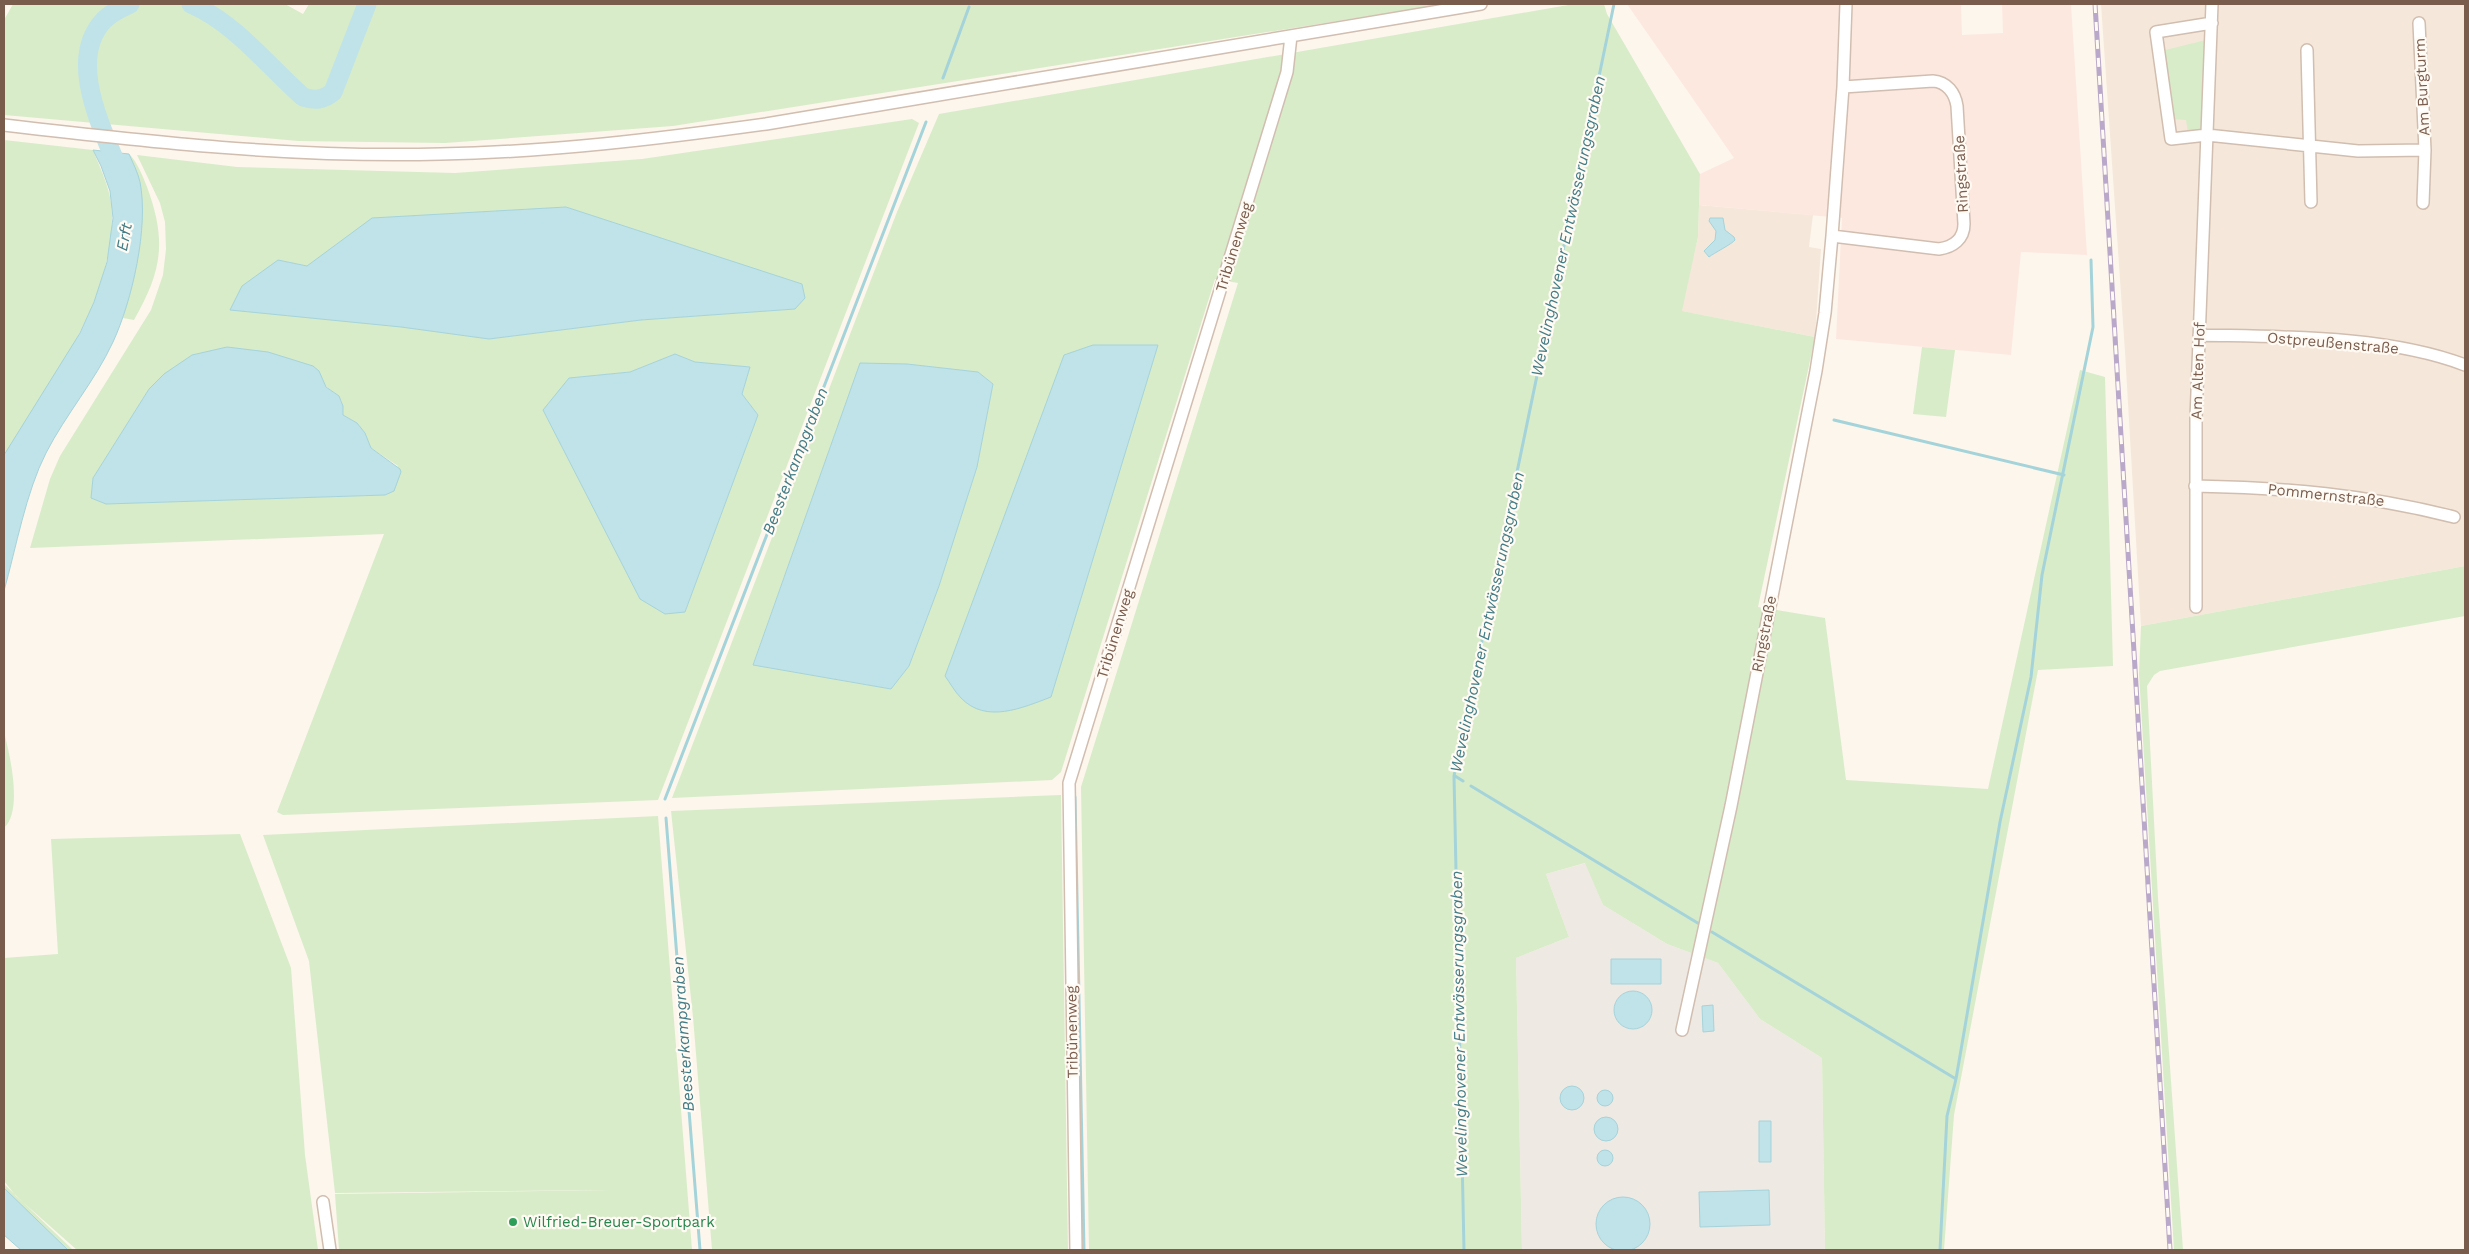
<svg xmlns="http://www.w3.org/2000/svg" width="2469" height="1254" font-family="'Work Sans',sans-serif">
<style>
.residential{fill:#f5e8da}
.commercial{fill:#fde8e0}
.industrial{fill:#efe9e4}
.green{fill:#d8ecc9;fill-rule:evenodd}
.water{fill:#bfe3e8;stroke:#a5d3da}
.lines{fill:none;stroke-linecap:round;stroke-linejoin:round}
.stream{stroke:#a5d3da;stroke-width:3}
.river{stroke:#bfe3e8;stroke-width:19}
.minor-casing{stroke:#d1beb0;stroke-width:14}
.minor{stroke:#fff;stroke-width:11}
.rail-casing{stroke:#b9a8c9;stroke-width:5}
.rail{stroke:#fffaf3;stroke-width:3;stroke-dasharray:9;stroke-linecap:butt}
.leisure-dot{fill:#2e9e5b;stroke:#fffaf3;stroke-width:2}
.labels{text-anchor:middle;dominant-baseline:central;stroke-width:4.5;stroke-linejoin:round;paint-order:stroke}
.street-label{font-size:15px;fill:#7a5c4d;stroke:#fffaf3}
.leisure-label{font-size:15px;fill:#27864d;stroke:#fffaf3;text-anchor:start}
.water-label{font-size:16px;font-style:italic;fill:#437c86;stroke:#fffaf3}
</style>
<rect width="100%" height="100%" fill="#fdf6ec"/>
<path class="residential" d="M 2101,4 L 2465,4 L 2465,566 L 2141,626 L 2125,352 Z
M 1699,205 L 1813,215 L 1809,247 L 1821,249 L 1815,337 L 1681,311 L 1698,237 Z"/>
<path class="commercial" d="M 1627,4 L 1961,4 L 1962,35 L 2003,33 L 2002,4 L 2071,4 L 2087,255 L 2021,252 L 2011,355 L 1836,339 L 1842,218 L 1699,205 L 1700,174 L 1734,158 Z"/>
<path class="industrial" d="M 1586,863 L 1603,905 L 1667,944 L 1718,963 L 1760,1019 L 1822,1058 L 1825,1250 L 1522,1250 L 1516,958 L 1569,937 L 1546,874 Z"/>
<path class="green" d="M 13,4 L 285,4 L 303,14 L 309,4 L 1445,4 L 673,126 L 445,143 L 298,141 L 4,115 L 4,20 Z
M 1574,4 L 1604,4 L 1607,14 L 1700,174 L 1698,237 L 1682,311 L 1815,337 L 1758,607 L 1825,618 L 1846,780 L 1988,789 L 2080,370 L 2105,377 L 2113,666 L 2038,670 L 1954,1115 L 1944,1250 L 1825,1250 L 1822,1058 L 1760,1019 L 1718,963 L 1667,944 L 1603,905 L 1585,863 L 1546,874 L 1569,937 L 1516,958 L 1522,1250 L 1089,1250 L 1081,787 L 1238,283 L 1215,279 L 1061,772 L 1052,780 L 672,798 L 897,212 L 939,114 ZM 860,364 L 907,364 L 978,372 L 993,384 L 977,467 L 939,586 L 909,666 L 891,689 L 753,664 Z
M 2206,40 L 2202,132 L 2188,134 L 2186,120 L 2171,119 L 2161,51 Z
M 912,119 L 919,123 L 658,800 L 283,815 L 277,812 L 384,534 L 30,548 L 50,479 L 60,456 L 151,310 L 163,275 L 166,249 L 165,222 L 160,203 L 137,155 L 237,167 L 455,173 L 642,159 ZM 566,207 L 652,236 L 795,309 L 641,320 L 489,339 L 401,327 L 278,260 L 307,266 L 488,212 ZM 675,354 L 695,362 L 750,367 L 742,394 L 758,415 L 685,612 L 569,378 L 630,372 ZM 293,360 C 304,363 316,369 322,379 C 325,385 321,382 326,386 C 338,397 344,396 343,415 L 357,423 L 365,433 L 371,448 L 398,466 L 385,495 L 106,504 L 91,498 L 93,478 L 149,389 Z
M 4,140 L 93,150 C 102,173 113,193 112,219 C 110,287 75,345 40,401 C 28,419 18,439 4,455 Z
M 129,154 C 137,161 143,177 147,187 C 167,241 162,271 134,320 L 123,318 C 134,274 147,228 140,183 C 138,173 133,163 129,154 Z
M 1922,347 L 1955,350 L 1946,417 L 1913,414 Z
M 2465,566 L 2465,616 L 2160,671 L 2154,675 L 2147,686 L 2158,898 L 2183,1250 L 2174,1250 L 2139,674 L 2141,626 Z
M 4,732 C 10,755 23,811 4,828 Z
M 1061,795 L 1068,1250 L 712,1250 L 693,1017 L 671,811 Z
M 658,816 L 692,1250 L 339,1250 L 335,1194 L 611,1190 L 335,1193 L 309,961 L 263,835 Z
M 240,834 L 291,968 L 305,1155 L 318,1250 L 77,1250 L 16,1196 L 4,1181 L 4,958 L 58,954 L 51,839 Z
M 4,1184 L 73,1250 L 68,1250 L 4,1188 Z"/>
<path class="water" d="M 93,150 L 129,154 C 133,163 138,173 140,182 C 149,227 132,301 113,342 C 95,381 66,414 46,453 C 26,492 16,548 4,591 L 4,455 L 80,333 L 94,302 L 107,262 L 113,218 L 110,191 L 101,166 Z
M 566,207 L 802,284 L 805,298 L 795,309 L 641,320 L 489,339 L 401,327 L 230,310 L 242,286 L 278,260 L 307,266 L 372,218 Z
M 1710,218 L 1723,218 L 1725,230 L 1734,237 L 1735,240 C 1732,244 1714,253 1709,257 L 1704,251 L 1715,240 L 1716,231 L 1709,221 Z
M 1093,345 L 1158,345 L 1051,697 C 1022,708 986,724 961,698 C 955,692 950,683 945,676 L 1064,355 Z
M 227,347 L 268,352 L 313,366 L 319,371 L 326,387 L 339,396 L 343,406 L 343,415 L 357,423 L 365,433 L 371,448 L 400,469 L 401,472 L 394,491 L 385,495 L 106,504 L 91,498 L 93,478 L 149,389 L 164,374 L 192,355 Z
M 675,354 L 695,362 L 750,367 L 742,394 L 758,415 L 685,612 L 665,614 L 640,599 L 543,410 L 569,378 L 630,372 Z
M 860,363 L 907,364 L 978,372 L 993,384 L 977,467 L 939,586 L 909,666 L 891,689 L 753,665 Z
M 1611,959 L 1661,959 L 1661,984 L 1611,984 Z
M1614 1010a19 19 0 1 1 38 0a19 19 0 1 1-38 0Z
M 1713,1005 L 1714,1031 L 1703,1032 L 1702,1006 Z
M1560 1098a12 12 0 1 1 24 0a12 12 0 1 1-24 0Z
M1597 1098a8 8 0 1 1 16 0a8 8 0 1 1-16 0Z
M1594 1129a12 12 0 1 1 24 0a12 12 0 1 1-24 0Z
M 1759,1121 L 1771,1121 L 1771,1162 L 1759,1162 Z
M1597 1158a8 8 0 1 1 16 0a8 8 0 1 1-16 0Z
M 4,1188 L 68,1250 L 21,1250 L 4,1235 Z
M 1769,1190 L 1770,1225 L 1700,1227 L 1699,1192 Z
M1596 1224a27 27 0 1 1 54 0a27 27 0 1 1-54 0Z"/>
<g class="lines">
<path class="stream" d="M 943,78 L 969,7
M 1834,420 L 2064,475
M 1455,776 L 1463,781
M 1471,786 L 1701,925
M 1075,797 L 1084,1250
M 665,799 L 926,122
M 666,818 L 700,1250
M 1712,932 L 1956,1079 L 1947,1116 L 1940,1250
M 1956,1079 L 2000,822 L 2031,677 L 2042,575 L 2093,327 L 2091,260
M 1464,1250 L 1454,776 L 1614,4"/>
<path class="river" d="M 191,4 C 235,23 268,66 303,97 C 315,101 323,100 333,92 L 367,4
M 121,176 C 105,133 65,61 104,20 C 111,13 121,8 130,4"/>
<g class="minor-casing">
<path id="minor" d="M 2212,23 L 2156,32 L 2171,139 L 2207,135 L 2358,151 L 2425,150
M 2419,23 L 2425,150 L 2423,203
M 2307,50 L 2311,202
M 1843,87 L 1933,81 C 1947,82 1955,93 1957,106 L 1964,224 C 1964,239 1953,247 1939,249 L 1832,236 L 1843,87 L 1846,4
M 4,125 C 149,142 294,158 441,154 C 550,152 657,139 766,124 L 1481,4
M 2199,335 C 2283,337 2386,335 2465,365
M 2195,486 C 2288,488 2364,494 2454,517
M 2196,607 L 2196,418 L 2212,4
M 1682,1030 L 1731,806 L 1816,371 L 1825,313 L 1832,236
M 323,1202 L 330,1250
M 1076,1250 L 1069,783 L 1287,72 L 1291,36"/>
</g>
<use href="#minor" class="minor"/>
<g class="rail-casing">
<path id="rail" d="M 2095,4 L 2170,1250"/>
</g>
<use href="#rail" class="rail"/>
</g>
<circle class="leisure-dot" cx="513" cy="1222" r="5"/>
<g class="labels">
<g class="street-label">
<text transform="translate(2422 87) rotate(-93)">Am Burgturm</text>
<text transform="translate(1961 174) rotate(-93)">Ringstraße</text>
<text transform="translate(1234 247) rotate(-73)">Tribünenweg</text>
<text transform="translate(2333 343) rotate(5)">Ostpreußenstraße</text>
<text transform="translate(2198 371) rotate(-88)">Am Alten Hof</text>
<text transform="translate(2326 495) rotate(6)">Pommernstraße</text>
<text transform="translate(1115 634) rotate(-73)">Tribünenweg</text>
<text transform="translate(1764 634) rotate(-79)">Ringstraße</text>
<text transform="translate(1072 1032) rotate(-91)">Tribünenweg</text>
</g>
<g class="leisure-label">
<text x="523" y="1222">Wilfried-Breuer-Sportpark</text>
</g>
<g class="water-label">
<text transform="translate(1568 226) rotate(-78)">Wevelinghovener Entwässerungsgraben</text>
<text transform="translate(124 237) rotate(-79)">Erft</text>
<text transform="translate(795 461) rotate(-69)">Beesterkampgraben</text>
<text transform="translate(1487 622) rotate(-78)">Wevelinghovener Entwässerungsgraben</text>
<text transform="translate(1459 1024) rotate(-91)">Wevelinghovener Entwässerungsgraben</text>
<text transform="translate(683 1034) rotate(-94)">Beesterkampgraben</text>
</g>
</g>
<rect width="2469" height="1254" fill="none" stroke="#7a5c4d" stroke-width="10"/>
</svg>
